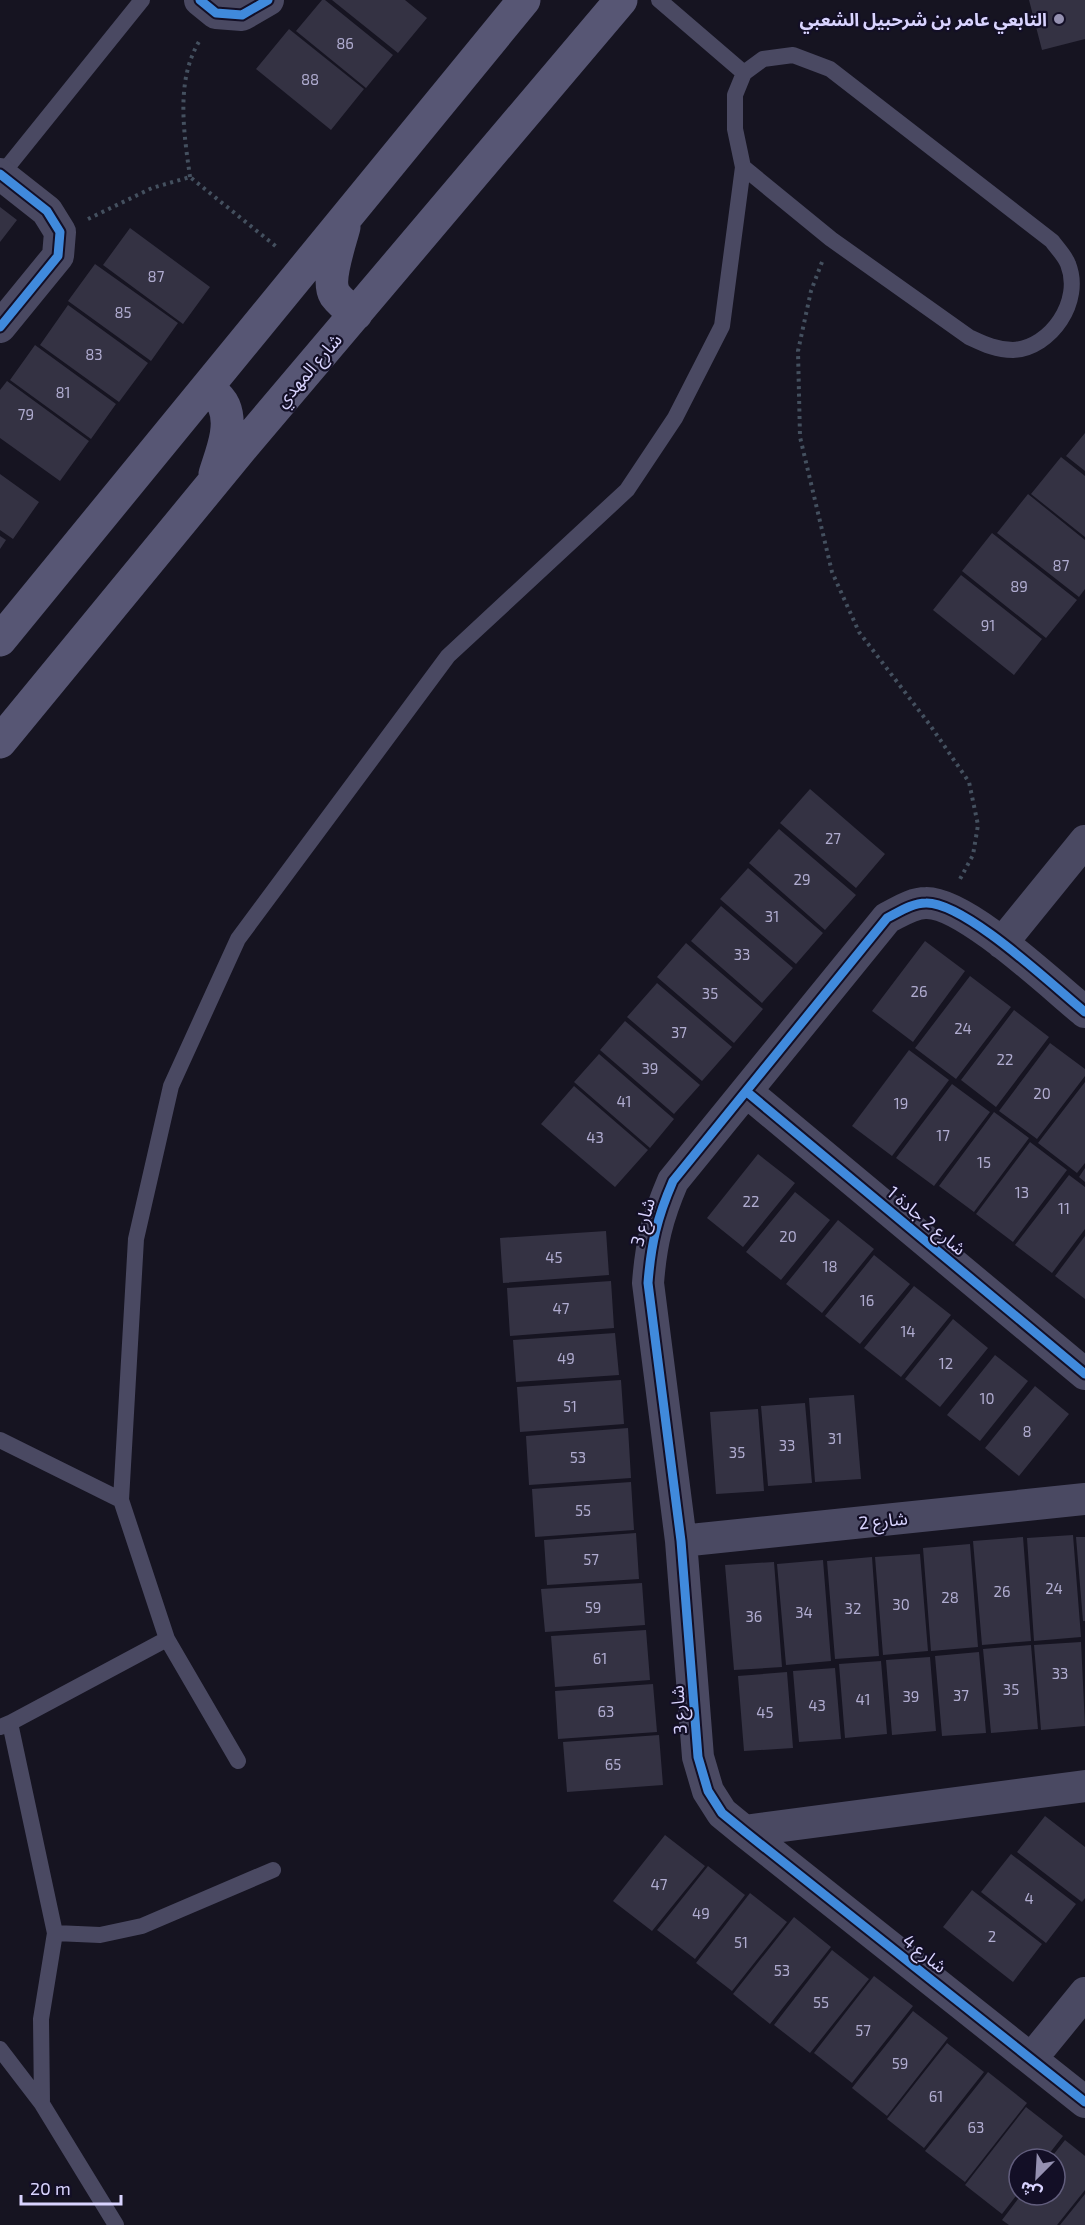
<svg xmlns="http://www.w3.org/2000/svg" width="1085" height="2225" font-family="'Exo 2','Noto Sans Arabic',sans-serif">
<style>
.building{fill:#343243}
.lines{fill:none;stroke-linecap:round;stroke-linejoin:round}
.path{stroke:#44505f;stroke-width:4;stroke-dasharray:3 4.5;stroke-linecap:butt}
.service{stroke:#4a4962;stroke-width:16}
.minor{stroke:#4a4962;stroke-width:32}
.secondary{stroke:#575674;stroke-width:33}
.cycleway-casing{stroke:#130f26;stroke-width:13}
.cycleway{stroke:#408adc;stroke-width:9}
.poi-dot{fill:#9591b1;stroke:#130f26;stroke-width:2}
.labels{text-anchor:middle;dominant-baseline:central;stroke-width:4.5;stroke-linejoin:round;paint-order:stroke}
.number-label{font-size:15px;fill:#b0acd0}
.poi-label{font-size:18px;font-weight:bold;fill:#d9d4ff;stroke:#130f26;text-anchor:end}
.street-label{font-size:18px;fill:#d9d4ff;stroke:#130f26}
</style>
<rect width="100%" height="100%" fill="#161421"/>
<path class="building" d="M 322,0 L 325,0 L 393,55 L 366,88 L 296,31 Z
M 332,0 L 405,0 L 427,18 L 398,53 Z
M 1029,0 L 1085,0 L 1085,39 L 1042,50 Z
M 289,29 L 364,89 L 331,130 L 256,69 Z
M 0,207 L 17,220 L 0,242 Z
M 130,228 L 210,287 L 183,324 L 103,265 Z
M 95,264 L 178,323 L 151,361 L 68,301 Z
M 68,305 L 148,363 L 119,402 L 40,345 Z
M 35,345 L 116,404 L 91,439 L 10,380 Z
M 7,381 L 89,441 L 60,481 L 0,438 L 0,390 Z
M 1085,433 L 1085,471 L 1066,456 Z
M 1061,457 L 1085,476 L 1085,537 L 1031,494 Z
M 0,474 L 39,502 L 13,539 L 0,530 Z
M 1028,494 L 1085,540 L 1085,589 L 1079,597 L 997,533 Z
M 992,533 L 1077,600 L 1046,638 L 962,571 Z
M 0,536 L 6,540 L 0,549 Z
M 961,575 L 1042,639 L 1014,675 L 933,610 Z
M 810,789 L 885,854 L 856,888 L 780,823 Z
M 779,829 L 856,895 L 825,930 L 749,863 Z
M 748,868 L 823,933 L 796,964 L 720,899 Z
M 721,906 L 793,968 L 762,1003 L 691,941 Z
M 925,941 L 965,971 L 913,1042 L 872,1011 Z
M 686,943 L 763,1009 L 734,1043 L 657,977 Z
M 970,976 L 1011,1007 L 956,1079 L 915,1048 Z
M 657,983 L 732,1047 L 702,1081 L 627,1017 Z
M 1014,1010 L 1049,1037 L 996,1107 L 961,1080 Z
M 625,1021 L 700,1085 L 674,1114 L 600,1050 Z
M 1050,1043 L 1085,1069 L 1085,1076 L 1037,1139 L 999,1111 Z
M 909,1050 L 949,1080 L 892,1156 L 852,1126 Z
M 599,1054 L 674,1119 L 650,1148 L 574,1082 Z
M 1085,1082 L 1085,1163 L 1077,1173 L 1038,1143 Z
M 952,1084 L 990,1112 L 934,1186 L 896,1158 Z
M 574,1086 L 648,1150 L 615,1187 L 541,1124 Z
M 994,1112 L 1029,1138 L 974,1212 L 939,1186 Z
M 1030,1142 L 1067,1170 L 1013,1242 L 976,1214 Z
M 758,1154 L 795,1183 L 743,1247 L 707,1218 Z
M 1085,1168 L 1085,1182 L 1079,1177 Z
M 1069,1175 L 1085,1187 L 1085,1229 L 1052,1273 L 1015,1245 Z
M 795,1192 L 830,1220 L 781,1280 L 746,1252 Z
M 838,1220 L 874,1249 L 822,1313 L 786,1284 Z
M 606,1231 L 609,1275 L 503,1283 L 500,1238 Z
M 1085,1236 L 1085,1299 L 1055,1276 Z
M 874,1255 L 910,1284 L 860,1344 L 825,1316 Z
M 611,1281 L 614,1328 L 510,1336 L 507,1288 Z
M 914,1286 L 951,1315 L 901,1377 L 864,1348 Z
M 953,1319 L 988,1348 L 940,1407 L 905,1379 Z
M 615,1333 L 619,1375 L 516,1382 L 513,1340 Z
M 995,1355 L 1028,1381 L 980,1441 L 947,1415 Z
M 621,1380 L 624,1424 L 520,1432 L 517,1387 Z
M 1035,1386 L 1069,1414 L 1019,1476 L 985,1448 Z
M 854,1395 L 861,1479 L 815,1482 L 809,1398 Z
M 805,1403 L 812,1483 L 768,1486 L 761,1406 Z
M 758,1409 L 764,1491 L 716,1494 L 710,1412 Z
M 628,1428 L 631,1478 L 529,1485 L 526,1436 Z
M 631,1482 L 634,1530 L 535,1537 L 532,1489 Z
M 636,1533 L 639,1579 L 547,1585 L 544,1540 Z
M 1073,1535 L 1081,1637 L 1034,1641 L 1027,1538 Z
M 1023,1537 L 1031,1641 L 982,1645 L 973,1541 Z
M 1076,1537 L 1085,1537 L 1085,1621 L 1083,1621 Z
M 970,1544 L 978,1647 L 931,1651 L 923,1548 Z
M 920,1554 L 928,1651 L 883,1655 L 875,1557 Z
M 872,1557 L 879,1656 L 835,1659 L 827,1561 Z
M 823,1560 L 831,1661 L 786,1665 L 777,1564 Z
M 774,1562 L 782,1667 L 734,1670 L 725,1565 Z
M 642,1583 L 645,1625 L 545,1632 L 541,1589 Z
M 646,1630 L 650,1680 L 555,1687 L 551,1636 Z
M 1081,1642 L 1085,1726 L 1041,1730 L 1034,1645 Z
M 1031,1645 L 1038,1729 L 991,1733 L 983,1649 Z
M 979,1652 L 986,1733 L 942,1736 L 935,1656 Z
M 930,1657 L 936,1731 L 892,1735 L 886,1660 Z
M 881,1661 L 887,1734 L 845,1738 L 839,1664 Z
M 835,1668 L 841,1739 L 799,1742 L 793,1671 Z
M 787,1672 L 793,1748 L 744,1751 L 738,1676 Z
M 653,1684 L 657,1732 L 558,1739 L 555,1691 Z
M 659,1735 L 663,1785 L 567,1792 L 563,1742 Z
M 1045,1816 L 1085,1847 L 1085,1898 L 1082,1902 L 1017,1852 Z
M 665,1835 L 705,1866 L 652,1931 L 613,1901 Z
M 1011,1854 L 1076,1904 L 1046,1943 L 981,1892 Z
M 708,1866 L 745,1895 L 695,1959 L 657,1930 Z
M 972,1890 L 1042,1944 L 1013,1982 L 943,1927 Z
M 750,1893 L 787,1922 L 732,1991 L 696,1963 Z
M 794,1917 L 831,1947 L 770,2024 L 733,1994 Z
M 832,1950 L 869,1979 L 810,2053 L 774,2025 Z
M 874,1976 L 913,2006 L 852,2083 L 814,2053 Z
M 913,2011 L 948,2038 L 887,2116 L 852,2088 Z
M 947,2043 L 984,2072 L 924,2148 L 887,2119 Z
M 988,2072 L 1027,2103 L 965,2182 L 925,2151 Z
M 1026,2107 L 1063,2136 L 1045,2159 L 1019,2159 L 1019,2192 L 1002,2214 L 965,2185 Z
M 1065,2140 L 1085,2156 L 1085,2190 L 1057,2225 L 1009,2225 L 1002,2220 L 1021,2195 L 1055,2195 L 1055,2159 L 1050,2159 Z
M 1085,2194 L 1085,2225 L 1060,2225 Z"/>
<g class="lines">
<path class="path" d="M 190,177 C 184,133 175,80 200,40
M 88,219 L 152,188 L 190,177 L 278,248
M 822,262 L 811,291 L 798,351 L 800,437 L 832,572 L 859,632 L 930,725 L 969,782 L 978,825 L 973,855 L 960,879"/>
<path class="service" d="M 659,0 L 744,73
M 793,55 L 830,69 L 1052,241 C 1057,248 1065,256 1068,264 C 1083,301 1051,348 1013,350 C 996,350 984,344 969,337 L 831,239 L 743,167 L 735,129 L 735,95 L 744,73 L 763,59 Z
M 1,175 L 142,0
M 0,1440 L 121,1500
M 167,1639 L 238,1761
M 10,1723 L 55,1933 L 41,2019 L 42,2104
M 0,1727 L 10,1723 L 167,1639 L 121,1500 L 136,1239 L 171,1086 L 238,939 L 448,656 L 627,490 L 675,418 L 722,326 L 743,167
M 55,1933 L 100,1935 L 142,1926 L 273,1870
M 0,2049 L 42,2104 L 116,2225"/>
<path class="minor" d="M 200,0 L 216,13 L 242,15 L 268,0
M 0,174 L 47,211 L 60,232 L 58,256 L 0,327
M 1002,943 L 1085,841
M 1085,1012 C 1053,986 965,902 926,903 C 912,903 899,912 887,918 L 673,1181 C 657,1218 651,1244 648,1283 L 681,1541 L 698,1757 L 708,1791 L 722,1813 L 744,1831 L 1085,2102
M 747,1092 L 1085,1374
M 681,1541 L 1085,1499
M 744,1831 L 1085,1786
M 1032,2058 L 1085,1993"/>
<path class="secondary" d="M 344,227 C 340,243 326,281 335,295 C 341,303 349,309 356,314
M 208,388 C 214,393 221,399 224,406 C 233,427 221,454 215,474
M 0,640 L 524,0
M 0,742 L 245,444 L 621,0"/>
<g class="cycleway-casing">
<path id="cycleway" d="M 200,0 L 216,13 L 242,15 L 268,0
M 0,174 L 47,211 L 60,232 L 58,256 L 0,327
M 1085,1012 C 1053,986 965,902 926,903 C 912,903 899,912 887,918 L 673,1181 C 657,1218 651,1244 648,1283 L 681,1541 L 698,1757 L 708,1791 L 722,1813 L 744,1831 L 1085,2102
M 747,1092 L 1085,1374"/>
</g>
<use href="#cycleway" class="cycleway"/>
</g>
<circle class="poi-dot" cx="1059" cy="19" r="6"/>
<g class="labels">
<g class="number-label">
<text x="345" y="43">86</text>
<text x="310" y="79">88</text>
<text x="156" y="276">87</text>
<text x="123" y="312">85</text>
<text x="94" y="354">83</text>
<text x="63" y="392">81</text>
<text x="26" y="414">79</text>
<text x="1061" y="565">87</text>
<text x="1019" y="586">89</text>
<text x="988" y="625">91</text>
<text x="833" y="838">27</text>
<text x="802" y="879">29</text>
<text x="772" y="916">31</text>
<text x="742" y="954">33</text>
<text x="919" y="991">26</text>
<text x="710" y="993">35</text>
<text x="963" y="1028">24</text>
<text x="679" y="1032">37</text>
<text x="1005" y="1059">22</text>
<text x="650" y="1068">39</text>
<text x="1042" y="1093">20</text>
<text x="624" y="1101">41</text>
<text x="901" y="1103">19</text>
<text x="943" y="1135">17</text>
<text x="595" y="1137">43</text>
<text x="984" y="1162">15</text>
<text x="1022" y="1192">13</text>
<text x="751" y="1201">22</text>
<text x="1064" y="1208">11</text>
<text x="788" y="1236">20</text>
<text x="554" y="1257">45</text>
<text x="830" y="1266">18</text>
<text x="867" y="1300">16</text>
<text x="561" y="1308">47</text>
<text x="908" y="1331">14</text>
<text x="566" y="1358">49</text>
<text x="946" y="1363">12</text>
<text x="987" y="1398">10</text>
<text x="570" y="1406">51</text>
<text x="1027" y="1431">8</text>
<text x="835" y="1438">31</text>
<text x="787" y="1445">33</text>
<text x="737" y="1452">35</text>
<text x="578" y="1457">53</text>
<text x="583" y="1510">55</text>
<text x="591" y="1559">57</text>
<text x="1054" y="1588">24</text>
<text x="1002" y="1591">26</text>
<text x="950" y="1597">28</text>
<text x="901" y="1604">30</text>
<text x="593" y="1607">59</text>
<text x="853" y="1608">32</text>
<text x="804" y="1612">34</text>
<text x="754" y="1616">36</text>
<text x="600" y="1658">61</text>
<text x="1060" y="1673">33</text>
<text x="1011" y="1689">35</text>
<text x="961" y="1695">37</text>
<text x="911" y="1696">39</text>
<text x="863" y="1699">41</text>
<text x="817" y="1705">43</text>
<text x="606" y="1711">63</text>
<text x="765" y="1712">45</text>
<text x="613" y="1764">65</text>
<text x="659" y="1884">47</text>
<text x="1029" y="1898">4</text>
<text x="701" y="1913">49</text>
<text x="992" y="1936">2</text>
<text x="741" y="1942">51</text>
<text x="782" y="1970">53</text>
<text x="821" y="2002">55</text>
<text x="863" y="2030">57</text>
<text x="900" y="2063">59</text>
<text x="936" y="2096">61</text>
<text x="976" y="2127">63</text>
</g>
<g class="poi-label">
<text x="1047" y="19">التابعي عامر بن شرحبيل الشعبي</text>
</g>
<g class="street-label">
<text transform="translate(308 370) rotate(-49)">شارع المهدي</text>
<text transform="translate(927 1220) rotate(40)">شارع 2 جادة 1</text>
<text transform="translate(642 1222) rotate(-75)">شارع 3</text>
<text transform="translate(883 1520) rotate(-6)">شارع 2</text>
<text transform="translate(678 1710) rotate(-94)">شارع 3</text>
<text transform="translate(925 1953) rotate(38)">شارع 4</text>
</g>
</g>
<g transform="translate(1037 2177) rotate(204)"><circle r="28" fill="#130f26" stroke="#625e7d" stroke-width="1.5"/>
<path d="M0-4.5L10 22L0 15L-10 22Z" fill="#9591b1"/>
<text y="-9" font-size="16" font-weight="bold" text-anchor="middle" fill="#d9d4ff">ش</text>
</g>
<path d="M21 2195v9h100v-9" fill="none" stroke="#d9d4ff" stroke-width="3"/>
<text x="30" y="2195" font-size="18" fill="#d9d4ff" stroke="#130f26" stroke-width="4.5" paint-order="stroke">20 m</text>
</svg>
